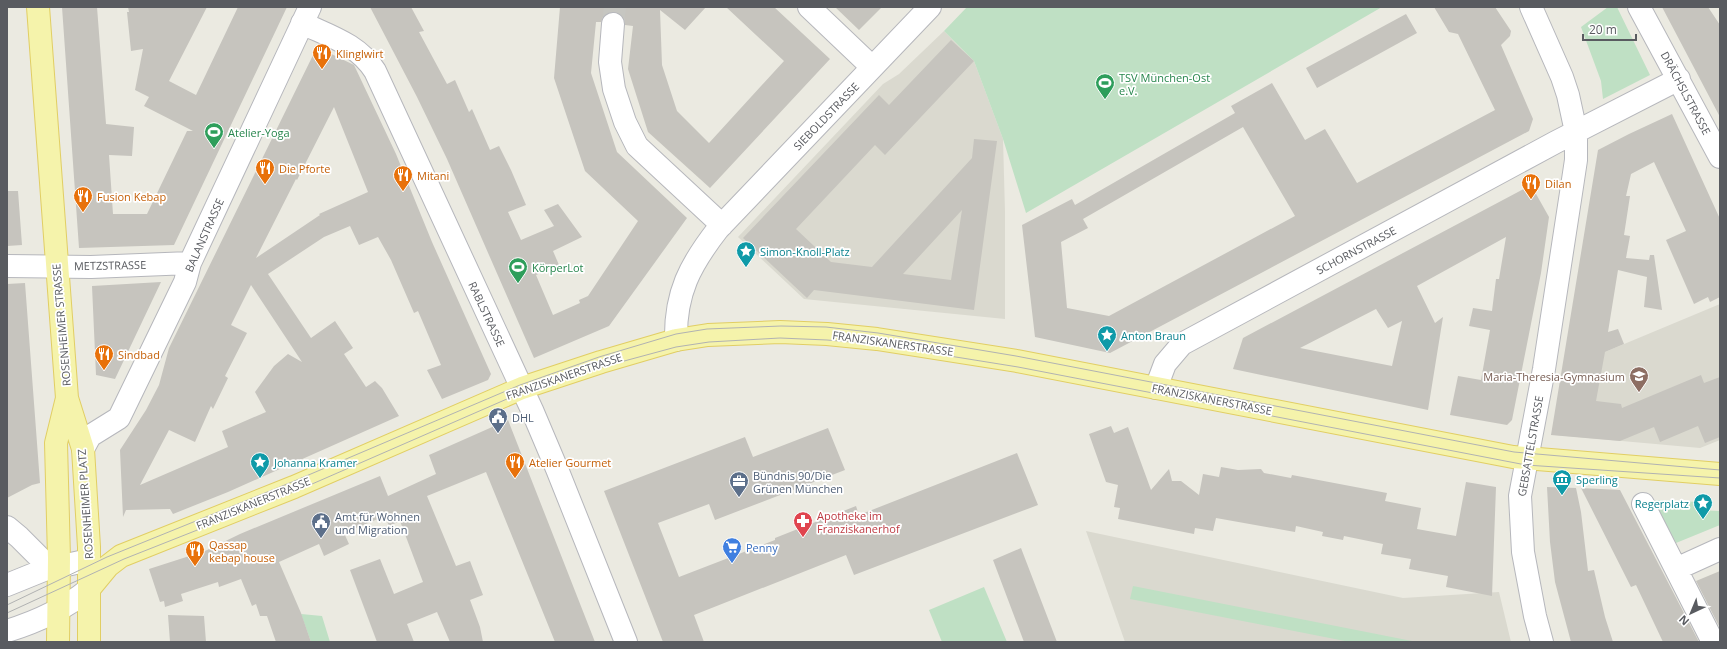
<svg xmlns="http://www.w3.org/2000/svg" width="1727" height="649" font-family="'Open Sans',sans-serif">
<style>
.education{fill:#dad9cf}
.green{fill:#bfe0c4}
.building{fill:#c6c4be;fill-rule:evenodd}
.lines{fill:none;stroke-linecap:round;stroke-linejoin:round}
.minor-tunnel{stroke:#c6c6c1;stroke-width:22;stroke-dasharray:22 11;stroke-linecap:butt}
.minor-casing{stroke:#b6b7bc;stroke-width:24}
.major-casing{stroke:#e1ce64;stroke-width:24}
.minor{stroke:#fff;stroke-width:22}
.major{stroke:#f5f3ab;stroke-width:22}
.tram{stroke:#b1b2b2;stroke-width:1}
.labels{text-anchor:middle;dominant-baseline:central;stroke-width:3.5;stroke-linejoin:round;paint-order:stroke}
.food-label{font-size:11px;fill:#c56008;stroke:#fff;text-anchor:start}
.leisure-label{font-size:11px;fill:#27864d;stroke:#fff;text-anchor:start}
.street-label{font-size:11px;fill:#595b60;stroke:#fff}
.culture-label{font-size:11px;fill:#0d838f;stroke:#fff;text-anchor:start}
.education-label{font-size:11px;fill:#785e54;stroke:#fff;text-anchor:end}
.service-label{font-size:11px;fill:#4e5e75;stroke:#fff;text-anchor:start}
.health-label{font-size:11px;fill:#be3a42;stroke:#fff;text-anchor:start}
.shop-label{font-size:11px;fill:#366cbe;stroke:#fff;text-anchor:start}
</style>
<rect width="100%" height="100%" fill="#ebeae1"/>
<path class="education" d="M 944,31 L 974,61 L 1003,139 L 1005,212 L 1005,319 L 804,299 L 738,237 L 883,84 L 899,74 Z
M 1720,304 L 1720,440 L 1700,448 L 1555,435 L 1552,432 L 1605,352 Z
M 1086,531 L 1403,598 L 1499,592 L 1511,642 L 1125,642 Z"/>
<path class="green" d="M 967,7 L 1382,7 L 1026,213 L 1003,139 L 974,61 L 944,31 Z
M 1608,7 L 1617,7 L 1650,75 L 1603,99 L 1601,81 L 1581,27 Z
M 1653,500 L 1699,502 L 1698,510 L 1720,511 L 1720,525 L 1676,543 Z
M 1133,586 L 1417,642 L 1350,642 L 1130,599 Z
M 984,587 L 1007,642 L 942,642 L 929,610 Z
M 301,614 L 322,616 L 330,642 L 311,642 Z"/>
<path class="building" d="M 62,7 L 97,7 L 106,124 L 134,127 L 132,156 L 109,155 L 113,214 L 147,214 L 187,131 L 193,131 L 144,106 L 149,97 L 135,90 L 143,49 L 131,51 L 127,12 L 129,12 L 128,7 L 207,7 L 169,81 L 196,95 L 238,7 L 287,7 L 174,245 L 79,248 Z
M 370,7 L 411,7 L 424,31 L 419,32 L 447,84 L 455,80 L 469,112 L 472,109 L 490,150 L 499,146 L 511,170 L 526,205 L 508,212 L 521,240 L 554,226 L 544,210 L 558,204 L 582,237 L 553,251 L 559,265 L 536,275 L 553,315 L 580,303 L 579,300 L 588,296 L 638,221 L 585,171 L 554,78 L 560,7 L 706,7 L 685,30 L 660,10 L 662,65 L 677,111 L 709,143 L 784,61 L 726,7 L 774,7 L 830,59 L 710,188 L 648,132 L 628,69 L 633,26 L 625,25 L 624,18 L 620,14 L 614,12 L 607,13 L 603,17 L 601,22 L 596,22 L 591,73 L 617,152 L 687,218 L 609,326 L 534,358 L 447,159 L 417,97 Z
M 835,7 L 882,7 L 859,30 Z
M 1434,7 L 1495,7 L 1511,31 L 1510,36 L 1501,45 L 1533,119 L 1529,131 L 1110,353 L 1035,337 L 1022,225 L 1072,199 L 1075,205 L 1235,113 L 1231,106 L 1272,83 L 1305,140 L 1325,129 L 1357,183 L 1495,110 L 1458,34 L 1449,32 ZM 1243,127 L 1295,216 L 1109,316 L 1067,308 L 1061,242 L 1088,228 L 1083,219 Z
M 1662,7 L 1708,7 L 1720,25 L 1720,117 Z
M 1406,14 L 1417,33 L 1317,88 L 1306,68 Z
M 951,40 L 974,61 L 885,155 L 875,145 L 796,229 L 831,262 L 872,267 L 972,158 L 974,139 L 997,141 L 974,310 L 814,290 L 807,298 L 743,238 L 879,95 L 889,105 ZM 962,210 L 951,280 L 903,274 Z
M 317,47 L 354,65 L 396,154 L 432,242 L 491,374 L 488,380 L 442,399 L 427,370 L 441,365 L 418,311 L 414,313 L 391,260 L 378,237 L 359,245 L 350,226 L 324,237 L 268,274 L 311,338 L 335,321 L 353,348 L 344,354 L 366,387 L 375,381 L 382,388 L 399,416 L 228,492 L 173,514 L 170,509 L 126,510 L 123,517 L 120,450 L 146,410 L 159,385 L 169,348 ZM 334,107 L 368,192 L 319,214 L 320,215 L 256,258 L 296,179 L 297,180 ZM 251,285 L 302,362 L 288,354 L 274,366 L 255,392 L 266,412 L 222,431 L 228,447 L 140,485 L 169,430 L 195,442 L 211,406 L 213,409 L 228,378 L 225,376 L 247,333 L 231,325 Z
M 1672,114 L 1720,219 L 1720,297 L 1710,302 L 1708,297 L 1694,304 L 1666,240 L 1686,231 L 1654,162 L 1631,174 L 1626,196 L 1630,196 L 1624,235 L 1630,236 L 1626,258 L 1649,260 L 1650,255 L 1654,255 L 1662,310 L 1644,307 L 1647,277 L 1618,270 L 1608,332 L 1618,329 L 1624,344 L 1605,352 L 1596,401 L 1621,404 L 1622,408 L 1701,375 L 1704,383 L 1720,377 L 1720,437 L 1705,443 L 1698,426 L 1660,442 L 1654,427 L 1620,441 L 1551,435 L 1598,150 L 1629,134 Z
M 1531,185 L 1549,217 L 1541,273 L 1512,420 L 1507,425 L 1450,415 L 1458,376 L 1481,380 L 1490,330 L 1469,326 L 1473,308 L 1492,311 L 1496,279 L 1499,279 L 1506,237 L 1417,286 L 1435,323 L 1443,317 L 1428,410 L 1233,369 L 1243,338 ZM 1376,309 L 1388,328 L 1402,321 L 1392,366 L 1300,348 Z
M 7,191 L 18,191 L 22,245 L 7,246 Z
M 161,282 L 115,379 L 96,375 L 92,286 Z
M 25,283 L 40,483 L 32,485 L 7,498 L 7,284 Z
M 508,420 L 595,642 L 555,642 L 486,472 L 427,496 L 456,566 L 470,561 L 483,595 L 470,600 L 480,627 L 483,642 L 450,642 L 437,612 L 407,624 L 414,642 L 377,642 L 350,570 L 380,559 L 394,594 L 423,582 L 400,521 L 389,526 L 385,516 L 344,533 L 349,544 L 324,556 L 319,544 L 279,562 L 301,613 L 311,642 L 276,642 L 267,616 L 260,616 L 256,604 L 252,606 L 241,579 L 219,587 L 218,582 L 181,594 L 183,601 L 165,607 L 164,601 L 160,602 L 149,569 L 205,551 L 240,534 L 380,476 L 388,496 L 436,474 L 429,455 Z
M 1111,426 L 1114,433 L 1128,427 L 1151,490 L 1169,469 L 1172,481 L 1181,481 L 1199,495 L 1203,474 L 1219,477 L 1221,467 L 1238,470 L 1261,469 L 1264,473 L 1291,478 L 1292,475 L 1387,493 L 1385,501 L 1421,508 L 1417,529 L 1456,536 L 1466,482 L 1496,487 L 1492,596 L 1446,587 L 1448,576 L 1409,569 L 1411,559 L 1381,554 L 1383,544 L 1344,536 L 1343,540 L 1322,536 L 1323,532 L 1296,526 L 1295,532 L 1216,518 L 1213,531 L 1195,528 L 1194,534 L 1118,519 L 1120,508 L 1114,507 L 1118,485 L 1106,482 L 1089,434 Z
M 828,428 L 845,470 L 715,520 L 709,504 L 658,523 L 679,577 L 775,540 L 775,538 L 856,506 L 859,515 L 1017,453 L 1038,505 L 854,575 L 846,555 L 694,615 L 704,642 L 663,642 L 604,491 L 745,437 L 753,457 Z
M 1547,487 L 1576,488 L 1581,512 L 1588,571 L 1594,570 L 1605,617 L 1613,642 L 1571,642 L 1555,582 L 1550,542 Z
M 1581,488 L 1620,490 L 1699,642 L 1663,642 L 1636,585 L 1631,587 Z
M 1021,548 L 1057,642 L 1024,642 L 993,560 Z
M 1720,571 L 1720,628 L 1696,581 Z
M 168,615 L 204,616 L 206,642 L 170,642 Z"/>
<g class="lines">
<path class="minor-tunnel" d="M 613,24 L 615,7"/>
<g class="minor-casing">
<path id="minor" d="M 809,7 L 872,67
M 1531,7 L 1562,77 L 1568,95 L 1576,132 L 1576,160 L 1571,193 L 1544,369 L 1520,496 L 1523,552 L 1535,616 L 1542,642
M 1639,7 L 1720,157
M 302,23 C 329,36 358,44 375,71 L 532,410 L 557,469 L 626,642
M 613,24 L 610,62 L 614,89 L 625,122 L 637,146 L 722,225
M 7,266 L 91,267 L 190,263
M 676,340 C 675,293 690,265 718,229 L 930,7
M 1156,388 L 1165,364 L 1182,344 L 1556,142 L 1679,79
M 83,449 L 90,436 L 119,418 L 185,282 L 190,263 L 310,7
M 1643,504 L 1713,642
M 7,527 L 19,537 L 41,559
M 1676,569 L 1720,549
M 7,585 L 44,570 L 89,560
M 7,631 C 36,622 65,609 89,589"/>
</g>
<g class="major-casing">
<path id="major" d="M 38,7 L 67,398 L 56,443 L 59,558 L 58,642
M 67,398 L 83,449 L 89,547 L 89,642
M 89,589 L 108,566 L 121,556 L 294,487 L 522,388 L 601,362 L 676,340 L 708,335 L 780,332 L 827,334 L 877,339 L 1017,361 L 1513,457 L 1720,474"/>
</g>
<use href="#minor" class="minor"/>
<use href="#major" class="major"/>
<path class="tram" d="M 7,605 L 107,557 L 292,482 L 520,385 L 599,357 L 676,334 L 707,329 L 781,326 L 826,327 L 878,333 L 1016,356 L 1514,452 L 1720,470
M 7,613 L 124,559 L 296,491 L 523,392 L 602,367 L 676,347 L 709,342 L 780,338 L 827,340 L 875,344 L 1018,367 L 1526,465 L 1720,478"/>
</g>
<defs>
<g id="restaurant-pin" transform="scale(1)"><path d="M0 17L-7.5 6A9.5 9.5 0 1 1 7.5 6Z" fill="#e8710a" stroke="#fff"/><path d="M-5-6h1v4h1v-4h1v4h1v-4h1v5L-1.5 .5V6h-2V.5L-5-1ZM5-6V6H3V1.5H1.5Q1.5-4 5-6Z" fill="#fff"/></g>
<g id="stadium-pin" transform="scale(1)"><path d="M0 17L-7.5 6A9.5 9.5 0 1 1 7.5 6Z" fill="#2e9e5b" stroke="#fff"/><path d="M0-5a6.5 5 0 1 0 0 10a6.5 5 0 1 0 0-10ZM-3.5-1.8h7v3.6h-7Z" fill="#fff"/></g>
<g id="sight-pin" transform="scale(1)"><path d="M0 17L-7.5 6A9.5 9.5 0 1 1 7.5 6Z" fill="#0f9aa8" stroke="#fff"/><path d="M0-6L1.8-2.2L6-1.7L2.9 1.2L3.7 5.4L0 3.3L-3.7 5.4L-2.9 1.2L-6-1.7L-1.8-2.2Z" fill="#fff"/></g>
<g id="school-pin" transform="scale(1)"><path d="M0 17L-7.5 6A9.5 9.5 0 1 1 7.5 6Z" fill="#8d6e63" stroke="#fff"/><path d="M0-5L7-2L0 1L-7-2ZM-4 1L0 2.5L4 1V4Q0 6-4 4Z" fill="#fff"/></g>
<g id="civic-pin" transform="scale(1)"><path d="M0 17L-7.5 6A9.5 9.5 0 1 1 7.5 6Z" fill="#5c6f8a" stroke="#fff"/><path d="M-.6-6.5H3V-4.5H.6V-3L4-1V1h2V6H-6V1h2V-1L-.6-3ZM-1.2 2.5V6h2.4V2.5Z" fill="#fff"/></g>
<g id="museum-pin" transform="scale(1)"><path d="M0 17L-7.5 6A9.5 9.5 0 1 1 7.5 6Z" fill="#0f9aa8" stroke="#fff"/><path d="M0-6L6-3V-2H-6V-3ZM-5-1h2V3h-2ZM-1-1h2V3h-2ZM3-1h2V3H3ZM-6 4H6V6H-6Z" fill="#fff"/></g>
<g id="office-pin" transform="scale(1)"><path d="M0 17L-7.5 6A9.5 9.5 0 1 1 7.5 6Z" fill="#5c6f8a" stroke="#fff"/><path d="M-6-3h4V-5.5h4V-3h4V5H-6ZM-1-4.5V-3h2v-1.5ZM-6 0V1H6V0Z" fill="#fff"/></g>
<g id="pharmacy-pin" transform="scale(1)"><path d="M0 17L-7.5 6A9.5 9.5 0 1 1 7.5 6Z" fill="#e0444e" stroke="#fff"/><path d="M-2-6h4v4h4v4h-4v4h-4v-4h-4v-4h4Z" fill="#fff"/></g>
<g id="supermarket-pin" transform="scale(1)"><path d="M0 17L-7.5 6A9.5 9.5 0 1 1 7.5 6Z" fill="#3f7fe0" stroke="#fff"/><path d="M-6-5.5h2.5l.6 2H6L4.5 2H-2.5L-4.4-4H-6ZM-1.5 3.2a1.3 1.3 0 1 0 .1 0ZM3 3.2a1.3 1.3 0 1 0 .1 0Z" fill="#fff"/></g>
</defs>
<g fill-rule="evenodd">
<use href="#restaurant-pin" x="322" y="53"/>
<use href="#stadium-pin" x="1105" y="83"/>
<use href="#stadium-pin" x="214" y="132"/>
<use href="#restaurant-pin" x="265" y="168"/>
<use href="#restaurant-pin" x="403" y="175"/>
<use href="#restaurant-pin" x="1531" y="183"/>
<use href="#restaurant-pin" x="83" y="196"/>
<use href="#sight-pin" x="746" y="251"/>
<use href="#stadium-pin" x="518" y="267"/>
<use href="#sight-pin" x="1107" y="335"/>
<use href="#restaurant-pin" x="104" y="354"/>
<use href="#school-pin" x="1639" y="376"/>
<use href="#civic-pin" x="498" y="417"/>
<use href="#sight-pin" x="260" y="462"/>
<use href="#restaurant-pin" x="515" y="462"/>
<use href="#museum-pin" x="1562" y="479"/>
<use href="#office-pin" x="739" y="481"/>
<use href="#sight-pin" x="1703" y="503"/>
<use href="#pharmacy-pin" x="803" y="521"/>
<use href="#civic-pin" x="321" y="522"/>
<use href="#supermarket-pin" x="732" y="547"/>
<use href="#restaurant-pin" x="195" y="550"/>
</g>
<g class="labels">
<g class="food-label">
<text x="336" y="53">Klinglwirt</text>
<text x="279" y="168">Die Pforte</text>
<text x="417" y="175">Mitani</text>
<text x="1545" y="183">Dilan</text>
<text x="97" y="196">Fusion Kebap</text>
<text x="118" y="354">Sindbad</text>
<text x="529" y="462">Atelier Gourmet</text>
<text x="209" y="544">Qassap<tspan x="209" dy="13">kebap house</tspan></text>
</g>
<g class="leisure-label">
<text x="1119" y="77">TSV München-Ost<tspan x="1119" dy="13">e.V.</tspan></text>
<text x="228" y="132">Atelier-Yoga</text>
<text x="532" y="267">KörperLot</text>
</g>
<g class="street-label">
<text transform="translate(1686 93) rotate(62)">DRÄCHSLSTRASSE</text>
<text transform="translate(826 116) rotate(-46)">SIEBOLDSTRASSE</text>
<text transform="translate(204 235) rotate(-66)">BALANSTRASSE</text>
<text transform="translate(1356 250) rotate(-28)">SCHORNSTRASSE</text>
<text transform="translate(110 265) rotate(-1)">METZSTRASSE</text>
<text transform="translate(487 314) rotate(65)">RABLSTRASSE</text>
<text transform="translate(61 325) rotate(-95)">ROSENHEIMER STRASSE</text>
<text transform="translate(893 343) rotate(8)">FRANZISKANERSTRASSE</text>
<text transform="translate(564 376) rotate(-19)">FRANZISKANERSTRASSE</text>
<text transform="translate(1212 399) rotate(11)">FRANZISKANERSTRASSE</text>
<text transform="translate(1530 446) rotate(-80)">GEBSATTELSTRASSE</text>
<text transform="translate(253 503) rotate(-22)">FRANZISKANERSTRASSE</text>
<text transform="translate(85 504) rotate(-94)">ROSENHEIMER PLATZ</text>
</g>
<g class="culture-label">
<text x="760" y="251">Simon-Knoll-Platz</text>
<text x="1121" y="335">Anton Braun</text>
<text x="274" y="462">Johanna Kramer</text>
<text x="1576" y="479">Sperling</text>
<text x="1689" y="503" text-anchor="end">Regerplatz</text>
</g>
<g class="education-label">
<text x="1625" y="376">Maria-Theresia-Gymnasium</text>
</g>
<g class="service-label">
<text x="512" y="417">DHL</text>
<text x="753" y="475">Bündnis 90/Die<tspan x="753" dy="13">Grünen München</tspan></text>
<text x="335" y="516">Amt für Wohnen<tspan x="335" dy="13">und Migration</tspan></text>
</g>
<g class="health-label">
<text x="817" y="515">Apotheke im<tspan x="817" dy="13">Franziskanerhof</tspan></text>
</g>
<g class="shop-label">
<text x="746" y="547">Penny</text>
</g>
</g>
<rect width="1727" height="649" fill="none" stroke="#595b60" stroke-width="16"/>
<g transform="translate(1691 613) rotate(224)" stroke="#ffffff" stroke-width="3" paint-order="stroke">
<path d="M0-3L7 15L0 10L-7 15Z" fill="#595b60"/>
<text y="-6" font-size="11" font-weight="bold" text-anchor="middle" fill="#595b60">N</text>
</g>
<path d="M1583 34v6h53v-6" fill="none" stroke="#595b60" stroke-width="2"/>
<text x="1589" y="34" font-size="12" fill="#595b60" stroke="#ffffff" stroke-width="3" paint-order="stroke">20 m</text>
</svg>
